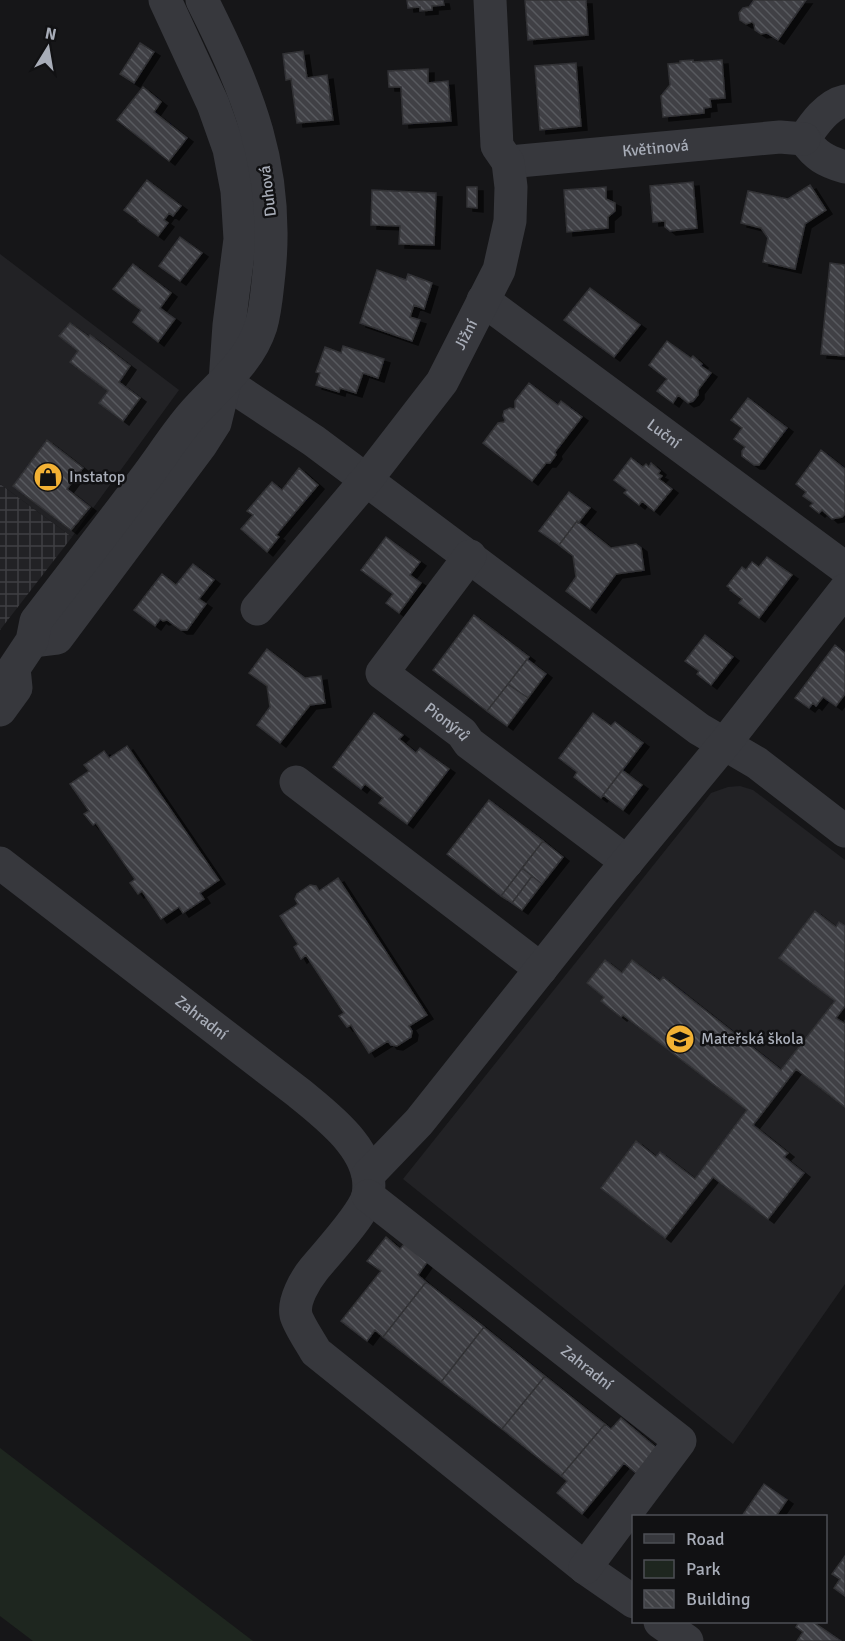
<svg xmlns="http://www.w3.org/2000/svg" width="845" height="1641" font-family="Signika,sans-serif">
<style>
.built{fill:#222225}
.industrial{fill:url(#industrial-grid)}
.green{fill:#1e261f}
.building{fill:url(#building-back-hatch);stroke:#303034;stroke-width:1.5;filter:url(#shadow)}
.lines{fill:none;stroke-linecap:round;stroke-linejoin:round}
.minor{stroke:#37383d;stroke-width:33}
.labels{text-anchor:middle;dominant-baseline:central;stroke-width:5;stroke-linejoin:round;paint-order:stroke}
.street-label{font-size:16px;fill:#a8adb8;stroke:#111113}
.poi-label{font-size:16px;fill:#a8adb8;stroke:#111113;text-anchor:start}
</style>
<defs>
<pattern id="industrial-grid" width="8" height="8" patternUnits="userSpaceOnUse" patternTransform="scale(1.5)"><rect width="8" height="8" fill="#222225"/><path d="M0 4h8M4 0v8" fill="none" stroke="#3f3f43"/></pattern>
<pattern id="building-back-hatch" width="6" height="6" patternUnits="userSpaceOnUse" patternTransform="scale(1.5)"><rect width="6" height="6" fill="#404145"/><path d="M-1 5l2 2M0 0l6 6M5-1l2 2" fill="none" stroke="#595a5e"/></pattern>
<filter id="shadow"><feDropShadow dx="6" dy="4" stdDeviation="0" flood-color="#0009"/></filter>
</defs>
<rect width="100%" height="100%" fill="#161618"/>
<path class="built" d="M 0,254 L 179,390 L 72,537 L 0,484 Z
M 740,786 L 753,790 L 845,860 L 845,1284 L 733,1444 L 403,1179 L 711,793 L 728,787 Z"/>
<path class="industrial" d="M 0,484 L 72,537 L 0,630 Z"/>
<path class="green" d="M 0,1448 L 253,1641 L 33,1641 L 0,1616 Z"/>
<path class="building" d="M 407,0 L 443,0 L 444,5 L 432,6 L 432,10 L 420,11 L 420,7 L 408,8 Z
M 525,0 L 586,0 L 588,35 L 528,40 Z
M 754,0 L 806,0 L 778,40 L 767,33 L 761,34 L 755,30 L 754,24 L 752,22 L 746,24 L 740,20 L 739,13 L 743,8 L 749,7 Z
M 140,43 L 154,52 L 134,83 L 120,74 Z
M 303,51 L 307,78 L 327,75 L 333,120 L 297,123 L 291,79 L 286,80 L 283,54 Z
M 693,60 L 693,62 L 722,60 L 725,98 L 710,99 L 711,107 L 704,108 L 704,113 L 663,117 L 661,96 L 670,85 L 668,64 L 680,63 L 680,61 Z
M 576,63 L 581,126 L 540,130 L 535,66 Z
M 428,69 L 428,83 L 448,81 L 451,121 L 403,124 L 401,87 L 389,87 L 388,71 Z
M 143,87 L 161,102 L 154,112 L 187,138 L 169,161 L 117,120 Z
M 147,180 L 181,206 L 173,216 L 169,213 L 164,220 L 168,223 L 158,236 L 138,221 L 138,220 L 124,210 Z
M 693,182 L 697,228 L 670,231 L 665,227 L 665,221 L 653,222 L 650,186 Z
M 810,185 L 826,210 L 805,224 L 795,269 L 763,262 L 768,238 L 761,228 L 741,223 L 748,191 L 788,199 Z
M 467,187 L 477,187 L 477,208 L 467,207 Z
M 606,187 L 606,199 L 615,203 L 615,211 L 608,217 L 608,228 L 567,232 L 564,190 Z
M 372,190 L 436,193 L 434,245 L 399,244 L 400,226 L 371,225 Z
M 180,237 L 202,253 L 180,281 L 159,266 Z
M 830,263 L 845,265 L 845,356 L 821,354 Z
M 133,264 L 171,293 L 160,308 L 175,319 L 158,342 L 133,322 L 141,310 L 113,289 Z
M 377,270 L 406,280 L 408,274 L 432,283 L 424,309 L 414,305 L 410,317 L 420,320 L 412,341 L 360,323 Z
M 590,288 L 640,325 L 614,357 L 564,320 Z
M 70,323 L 89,337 L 90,335 L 130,366 L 119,382 L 140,398 L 123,421 L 99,403 L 108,391 L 70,362 L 78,351 L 59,336 Z
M 667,341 L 691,358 L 693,356 L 702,364 L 701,366 L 711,373 L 698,390 L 698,395 L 693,401 L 688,403 L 678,395 L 673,403 L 657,391 L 667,379 L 649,365 Z
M 343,346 L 384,359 L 378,378 L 363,373 L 356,393 L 340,388 L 339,392 L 316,385 L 320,373 L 316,372 L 325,347 L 341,353 Z
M 529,383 L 558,405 L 561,401 L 582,417 L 555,452 L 556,455 L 550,463 L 546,463 L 532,481 L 483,443 L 498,423 L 504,422 L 505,420 L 503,416 L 504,411 L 510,408 L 514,409 L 515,407 L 515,401 Z
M 748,398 L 787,428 L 759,465 L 754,465 L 742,456 L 742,451 L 745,447 L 734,439 L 742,428 L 731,420 Z
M 47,440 L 83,468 L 67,489 L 90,507 L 71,530 L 13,486 Z
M 821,450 L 845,469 L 845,514 L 842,517 L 832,519 L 822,510 L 819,513 L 810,506 L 813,503 L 803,496 L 806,492 L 796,484 Z
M 631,458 L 643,467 L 646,464 L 649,467 L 651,463 L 660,471 L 658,474 L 662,476 L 659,479 L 672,489 L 654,511 L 642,501 L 639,505 L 624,493 L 627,490 L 614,480 Z
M 299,468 L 318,485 L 276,535 L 279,537 L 267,552 L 241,529 L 253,515 L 247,511 L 272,482 L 282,490 Z
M 569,492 L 590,508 L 578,523 L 577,521 L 559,545 L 539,531 Z
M 577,521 L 611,548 L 636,544 L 641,548 L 644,570 L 616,574 L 590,609 L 566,591 L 576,577 L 573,556 L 559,545 Z
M 386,537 L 420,562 L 410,575 L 421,583 L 399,613 L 386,603 L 393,594 L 361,570 Z
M 767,557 L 792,575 L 759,618 L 739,603 L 742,599 L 730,590 L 731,589 L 727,586 L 742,567 L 746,570 L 752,562 L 759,567 Z
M 193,564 L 214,580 L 199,599 L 206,604 L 187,630 L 181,630 L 167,620 L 163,621 L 160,619 L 155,626 L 134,610 L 162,574 L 176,585 Z
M 474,615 L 529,657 L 487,711 L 433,670 Z
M 705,635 L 733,657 L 711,685 L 697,674 L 699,671 L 685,661 Z
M 835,645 L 845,653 L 845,694 L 836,706 L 823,697 L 816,706 L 813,703 L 809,708 L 795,698 Z
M 267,649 L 305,678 L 321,676 L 325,703 L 310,705 L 280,743 L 257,725 L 270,707 L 267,686 L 249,673 Z
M 527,659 L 546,674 L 528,698 L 508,684 Z
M 508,684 L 528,698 L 507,726 L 487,711 Z
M 374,713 L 403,735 L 399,739 L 416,753 L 420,748 L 449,769 L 407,824 L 379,803 L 383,798 L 365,784 L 361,789 L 333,767 Z
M 593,713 L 611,726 L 615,722 L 643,743 L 601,798 L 574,777 L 577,772 L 559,758 Z
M 127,746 L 219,880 L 200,893 L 204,899 L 183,913 L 179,907 L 161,919 L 142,891 L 138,894 L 130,883 L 135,879 L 96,823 L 93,825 L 84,814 L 89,811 L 70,784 L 89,771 L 84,765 L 104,751 L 109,758 Z
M 622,770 L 642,785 L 623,810 L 603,795 Z
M 489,800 L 543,841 L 501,896 L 447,854 Z
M 543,841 L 563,857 L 542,884 L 522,868 Z
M 522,868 L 532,876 L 512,903 L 501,896 Z
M 532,876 L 542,884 L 522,910 L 512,903 Z
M 338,878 L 427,1015 L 409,1026 L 412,1031 L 411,1037 L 397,1046 L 391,1045 L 388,1041 L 369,1053 L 351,1025 L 347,1027 L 339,1016 L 344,1013 L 306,955 L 301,959 L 294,947 L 298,944 L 280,916 L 298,904 L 295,899 L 297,894 L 310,885 L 316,886 L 319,891 Z
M 815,911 L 836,927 L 839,922 L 845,926 L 845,1006 L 836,1018 L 845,1024 L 845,1107 L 796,1069 L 753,1125 L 788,1153 L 784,1157 L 804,1173 L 768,1219 L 713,1177 L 665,1238 L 601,1188 L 636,1141 L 656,1157 L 660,1152 L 695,1179 L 747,1110 L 623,1015 L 621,1017 L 601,1001 L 604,997 L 587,983 L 605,960 L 622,973 L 632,960 L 660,981 L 663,977 L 781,1070 L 835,1001 L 779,958 Z
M 386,1237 L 400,1249 L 405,1243 L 428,1261 L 418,1275 L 426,1282 L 383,1337 L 375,1330 L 367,1341 L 341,1321 L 381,1271 L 367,1261 Z
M 426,1282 L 484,1327 L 441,1382 L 383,1337 Z
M 484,1327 L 545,1376 L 502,1429 L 441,1382 Z
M 545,1376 L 605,1424 L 561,1476 L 502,1429 Z
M 621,1418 L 658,1449 L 637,1474 L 624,1463 L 582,1514 L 557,1493 L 567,1481 L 561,1476 L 605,1424 L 611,1429 Z
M 764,1484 L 787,1500 L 776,1516 L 742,1516 Z
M 845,1556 L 845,1596 L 834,1588 L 840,1579 L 832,1574 Z
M 799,1622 L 813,1622 L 841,1641 L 797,1641 L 803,1632 L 796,1627 Z"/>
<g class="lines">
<g class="minor">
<path d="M 804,139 C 814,124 827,105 845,101"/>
<path d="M 804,139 C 816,156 825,161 845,167"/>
<path id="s1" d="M 508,162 L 780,137 L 804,139"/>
<path id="s2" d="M 483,300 L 845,568"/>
<path d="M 225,382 L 314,441 L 699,729 L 757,763 L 845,831"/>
<path id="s3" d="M 470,556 L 382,673 L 462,733 L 469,743 L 627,862"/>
<path id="s4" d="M 257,609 L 367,479 L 442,382 L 499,270 L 510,221 L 511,187 L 508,162 L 497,146 L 490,0"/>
<path d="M 32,641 L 57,638 L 201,445 L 215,423 L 225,382 L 229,325 L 240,239 L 237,191 L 229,149 L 213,104 L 165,0"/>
<path d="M 0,710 L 16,688 L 14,668 L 32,641 L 36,621 C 72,574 108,528 143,481 C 160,459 174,436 192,415 C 216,387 249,364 261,326 C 266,309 267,290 269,273 C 280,168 248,92 202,0"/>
<path d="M 296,782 L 541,969"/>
<path id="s5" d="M 0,863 L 299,1093 C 328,1117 376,1152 368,1195 C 364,1214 327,1253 314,1269 C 305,1280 293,1301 296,1315 C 298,1324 311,1343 316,1352 L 585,1568 L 634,1602"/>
<path d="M 368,1175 L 419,1122 L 602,892 L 725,743 L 845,590"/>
<path id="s6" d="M 368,1196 L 680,1441 L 585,1568"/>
<path d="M 660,1622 L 687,1641"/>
</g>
</g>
<defs>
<g id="shop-disc" transform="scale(1.5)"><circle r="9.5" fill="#f2b134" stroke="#111113"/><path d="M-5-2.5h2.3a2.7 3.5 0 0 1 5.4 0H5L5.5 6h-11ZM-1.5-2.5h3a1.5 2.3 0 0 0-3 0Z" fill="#111"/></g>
<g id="school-disc" transform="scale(1.5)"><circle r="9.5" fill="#f2b134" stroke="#111113"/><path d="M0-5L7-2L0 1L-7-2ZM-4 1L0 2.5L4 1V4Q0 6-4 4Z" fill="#111"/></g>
</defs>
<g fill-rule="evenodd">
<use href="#shop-disc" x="48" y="477"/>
<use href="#school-disc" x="680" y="1039"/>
</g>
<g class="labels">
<g class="street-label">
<text stroke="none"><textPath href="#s1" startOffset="148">Květinová</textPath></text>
<text transform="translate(268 191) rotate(-97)">Duhová</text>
<text stroke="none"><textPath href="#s4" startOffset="346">Jižní</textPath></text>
<text stroke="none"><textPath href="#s2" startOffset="225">Luční</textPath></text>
<text stroke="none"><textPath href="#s3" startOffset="228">Pionýrů</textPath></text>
<text stroke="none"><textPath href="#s5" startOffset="254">Zahradní</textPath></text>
<text stroke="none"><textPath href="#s6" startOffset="278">Zahradní</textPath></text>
</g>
<g class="poi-label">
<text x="69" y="477">Instatop</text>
<text x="701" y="1039">Mateřská škola</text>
</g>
</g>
<rect x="632" y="1515" width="195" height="108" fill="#111113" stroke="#4d4f55" stroke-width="1.5"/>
<rect x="644" y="1534" width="30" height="9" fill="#37383d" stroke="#4d4f55" stroke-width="1.5"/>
<text x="686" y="1545" font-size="18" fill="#a8adb8">Road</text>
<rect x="644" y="1560" width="30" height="18" fill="#1e261f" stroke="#4d4f55" stroke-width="1.5"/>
<text x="686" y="1575" font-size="18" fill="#a8adb8">Park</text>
<rect x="644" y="1590" width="30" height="18" fill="url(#building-back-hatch)" stroke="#4d4f55" stroke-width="1.5"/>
<text x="686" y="1605" font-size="18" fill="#a8adb8">Building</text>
<g transform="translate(48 48) rotate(11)" stroke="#111113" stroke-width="4.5" paint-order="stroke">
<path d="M0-4.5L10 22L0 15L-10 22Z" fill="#a8adb8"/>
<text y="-9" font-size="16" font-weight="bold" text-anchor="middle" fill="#a8adb8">N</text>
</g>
</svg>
